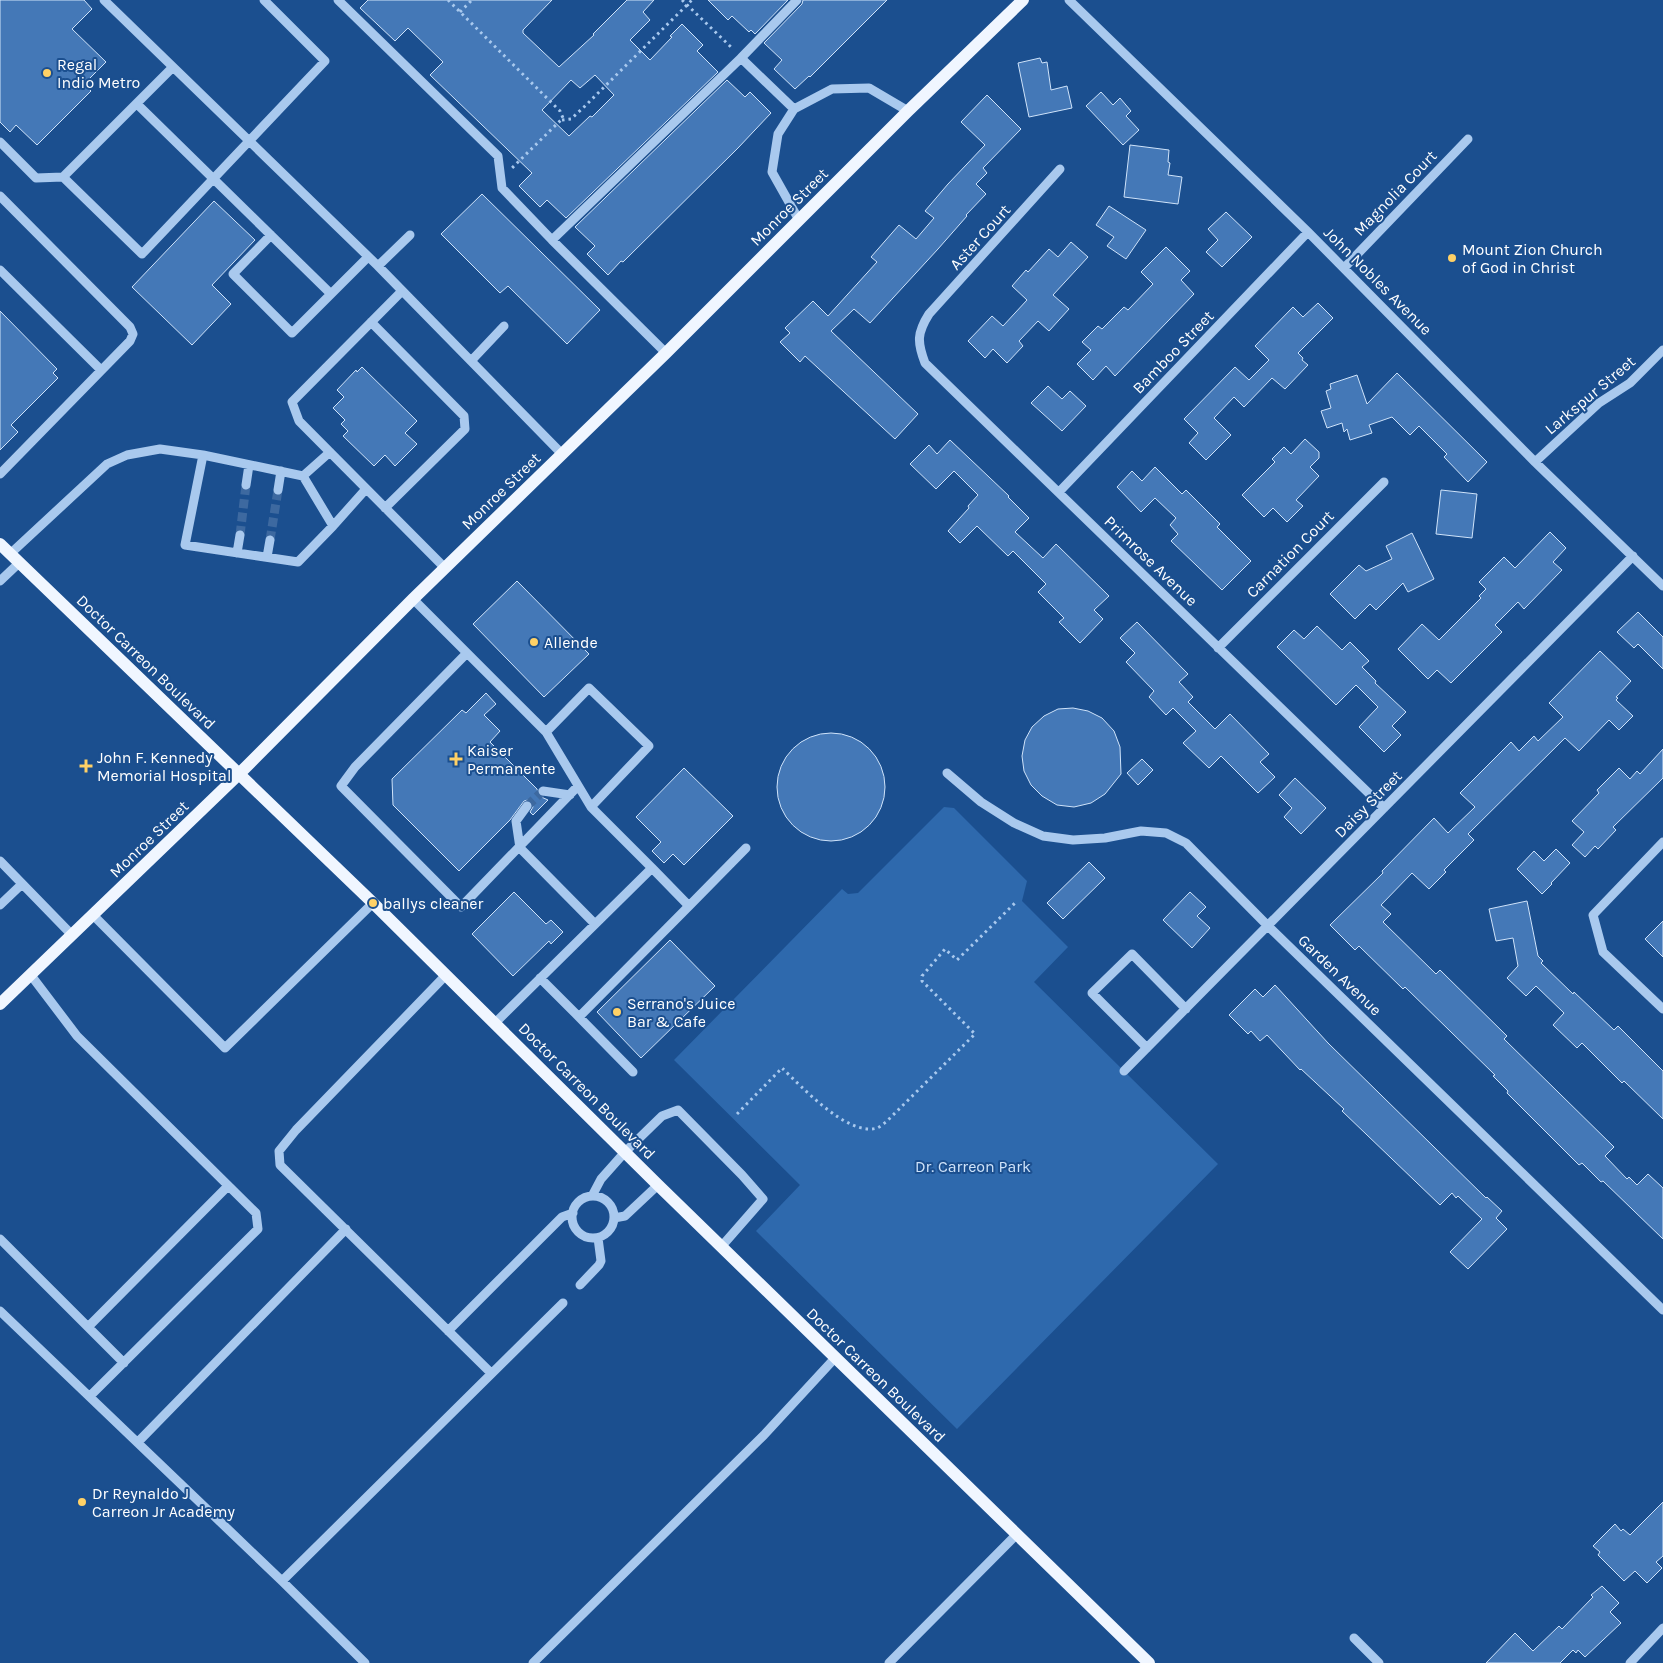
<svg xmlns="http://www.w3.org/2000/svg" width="1663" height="1663" font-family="Karla,sans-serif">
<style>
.green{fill:#2e69ad}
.building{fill:#4478b7;stroke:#cfe3fa;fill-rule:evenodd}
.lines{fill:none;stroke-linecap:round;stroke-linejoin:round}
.minor-tunnel{stroke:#3d69a0;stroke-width:9;stroke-dasharray:9 4.5;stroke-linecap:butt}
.path{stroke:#a9c9ee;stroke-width:3;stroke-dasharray:2.5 4;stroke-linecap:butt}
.minor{stroke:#a9c9ee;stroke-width:9}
.major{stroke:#f0f6ff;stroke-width:12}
.poi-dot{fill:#ffd166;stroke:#1b4f8f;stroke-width:2}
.labels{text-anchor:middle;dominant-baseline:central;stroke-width:4;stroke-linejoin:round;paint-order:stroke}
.poi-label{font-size:16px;fill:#fff;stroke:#1b4f8f;text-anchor:start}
.street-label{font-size:16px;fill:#fff;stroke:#1b4f8f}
.park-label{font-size:16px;fill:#cfe3fa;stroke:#1b4f8f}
</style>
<rect width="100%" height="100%" fill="#1b4f8f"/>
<path class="green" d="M 944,807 L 954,808 L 1027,881 L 1022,901 L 1068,947 L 1034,982 L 1218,1164 L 957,1429 L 756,1231 L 800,1185 L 674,1060 L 842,889 L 848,894 L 858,893 Z"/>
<path class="building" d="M 0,0 L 84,0 L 92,9 L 72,29 L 106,62 L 84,84 L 91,91 L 37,145 L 16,125 L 10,132 L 0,122 Z
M 368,0 L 552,0 L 523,30 L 523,33 L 559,67 L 594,35 L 593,34 L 627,0 L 654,0 L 643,12 L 650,20 L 630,40 L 650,60 L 672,37 L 670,36 L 682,24 L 703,45 L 697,51 L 718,72 L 566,218 L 547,200 L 540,207 L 519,186 L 532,173 L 430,75 L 443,62 L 408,28 L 395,41 L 360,8 ZM 595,75 L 614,95 L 592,117 L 590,116 L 569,136 L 542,110 L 571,80 L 580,88 Z
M 708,0 L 788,0 L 755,34 L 751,30 L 749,32 L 732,16 L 728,20 Z
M 803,0 L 887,0 L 810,77 L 809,76 L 795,89 L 774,69 L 782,60 L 764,43 L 802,4 Z
M 1040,58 L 1042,63 L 1047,62 L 1051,90 L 1067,86 L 1072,108 L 1029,117 L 1018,63 Z
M 727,80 L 745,97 L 750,92 L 771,113 L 738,148 L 623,262 L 621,261 L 608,275 L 587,254 L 595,246 L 575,227 Z
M 1101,92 L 1113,105 L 1120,98 L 1131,111 L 1126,116 L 1139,130 L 1123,145 L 1086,106 Z
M 987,95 L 1021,129 L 983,168 L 987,173 L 976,184 L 986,194 L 966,215 L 967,216 L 938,249 L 870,323 L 854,309 L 831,331 L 918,414 L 895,439 L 805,356 L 800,362 L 780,342 L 790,333 L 785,328 L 813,301 L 828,316 L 877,262 L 871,257 L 899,225 L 916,239 L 934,218 L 925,211 L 948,184 L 985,145 L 961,122 Z
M 1130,145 L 1169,150 L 1168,162 L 1170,163 L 1168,175 L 1182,177 L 1178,204 L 1124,197 Z
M 482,194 L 600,310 L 567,344 L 508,286 L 500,293 L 441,234 Z
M 214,201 L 255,240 L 212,285 L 231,304 L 192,345 L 132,287 Z
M 1109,206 L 1146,230 L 1126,259 L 1107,246 L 1114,237 L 1096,225 Z
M 1226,212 L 1252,237 L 1222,267 L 1206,252 L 1218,240 L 1208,229 Z
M 1071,242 L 1088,257 L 1053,295 L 1069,309 L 1049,331 L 1038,321 L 1019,341 L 1023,346 L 1007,363 L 993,349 L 985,358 L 968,341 L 992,316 L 1003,326 L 1027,300 L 1012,286 L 1026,270 L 1028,272 L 1049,249 L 1058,257 Z
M 1166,247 L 1190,271 L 1181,280 L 1194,294 L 1115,376 L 1106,366 L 1093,380 L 1077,364 L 1091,350 L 1082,342 L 1098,326 L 1102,329 L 1124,307 L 1128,310 L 1153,284 L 1141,272 Z
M 1318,303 L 1333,318 L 1298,353 L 1303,358 L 1302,360 L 1308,365 L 1285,389 L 1272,378 L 1244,407 L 1234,397 L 1214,418 L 1231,435 L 1206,460 L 1189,443 L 1198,433 L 1184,419 L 1235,367 L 1249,380 L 1269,360 L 1255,346 L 1293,307 L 1303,317 Z
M 0,311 L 57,369 L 53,373 L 58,378 L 11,425 L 18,432 L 0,450 Z
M 362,367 L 417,421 L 405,433 L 417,444 L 395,466 L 385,455 L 374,466 L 343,436 L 348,431 L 341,424 L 345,420 L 333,408 L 344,397 L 337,390 L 356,370 L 357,372 Z
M 1397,373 L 1487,462 L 1468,482 L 1444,457 L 1447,454 L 1419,426 L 1410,435 L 1392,417 L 1369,425 L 1372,433 L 1350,440 L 1347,429 L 1344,432 L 1342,423 L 1327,428 L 1321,411 L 1331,408 L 1326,391 L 1331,389 L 1330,384 L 1357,375 L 1367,404 Z
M 1048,386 L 1062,399 L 1070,391 L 1086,406 L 1062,431 L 1031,403 Z
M 1305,439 L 1319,452 L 1319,458 L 1310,467 L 1319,476 L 1296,500 L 1303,506 L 1287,522 L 1273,508 L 1264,517 L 1242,495 L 1275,462 L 1272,459 L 1284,447 L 1291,454 Z
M 950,440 L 1009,496 L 1008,497 L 1029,518 L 1015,532 L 1043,558 L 1056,544 L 1109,596 L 1094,610 L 1103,619 L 1080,643 L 1059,622 L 1064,618 L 1038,592 L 1046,584 L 1013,551 L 1008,556 L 977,526 L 960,543 L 948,531 L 969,508 L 968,506 L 978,495 L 954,471 L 936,489 L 910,464 L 929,445 L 937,454 Z
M 1155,467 L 1182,494 L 1186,490 L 1220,524 L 1217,527 L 1251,561 L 1222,590 L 1171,541 L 1178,534 L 1170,525 L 1176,518 L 1155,498 L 1141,512 L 1117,487 L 1132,471 L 1142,481 Z
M 1441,490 L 1477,494 L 1472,538 L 1436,534 Z
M 1550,532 L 1566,548 L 1553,562 L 1562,570 L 1524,609 L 1518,602 L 1495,625 L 1502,632 L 1451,683 L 1437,670 L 1428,679 L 1398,649 L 1422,624 L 1439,640 L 1481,598 L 1479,596 L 1486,589 L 1479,582 L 1504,557 L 1515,568 Z
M 1412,533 L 1434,579 L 1408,592 L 1403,583 L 1376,610 L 1370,604 L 1355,619 L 1330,594 L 1359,565 L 1366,571 L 1392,559 L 1386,546 Z
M 517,581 L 589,654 L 544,697 L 473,624 Z
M 1638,612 L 1663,637 L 1663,669 L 1638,644 L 1634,648 L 1617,632 Z
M 1137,622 L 1188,674 L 1179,682 L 1193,697 L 1188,702 L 1215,729 L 1230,714 L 1269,754 L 1260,762 L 1275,777 L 1258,793 L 1221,756 L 1209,768 L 1183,743 L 1196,731 L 1173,708 L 1166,715 L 1149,697 L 1154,691 L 1126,662 L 1135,653 L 1120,638 Z
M 1317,626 L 1342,650 L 1350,642 L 1369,661 L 1362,667 L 1376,681 L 1375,683 L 1406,712 L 1392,726 L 1401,735 L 1384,752 L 1359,727 L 1378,707 L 1356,685 L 1336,705 L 1277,647 L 1294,630 L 1304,639 Z
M 1600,651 L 1631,681 L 1616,697 L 1618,698 L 1616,700 L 1633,716 L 1619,730 L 1609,720 L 1579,751 L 1565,738 L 1468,834 L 1474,840 L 1444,870 L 1446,872 L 1429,889 L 1412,873 L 1381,905 L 1391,914 L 1383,922 L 1436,974 L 1440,970 L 1507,1036 L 1504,1039 L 1614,1147 L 1605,1156 L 1627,1179 L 1629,1177 L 1637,1185 L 1648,1174 L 1663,1188 L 1663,1239 L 1603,1181 L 1601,1182 L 1582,1163 L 1579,1165 L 1507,1093 L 1508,1091 L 1493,1076 L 1495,1075 L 1405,987 L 1403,989 L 1359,946 L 1355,950 L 1330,925 L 1383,873 L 1382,871 L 1434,818 L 1448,833 L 1475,807 L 1460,793 L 1511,742 L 1519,751 L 1534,736 L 1538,741 L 1563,717 L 1549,703 Z
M 486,693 L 496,704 L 484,715 L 500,731 L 490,742 L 537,789 L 539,796 L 548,800 L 533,815 L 530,812 L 533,807 L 532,803 L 528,800 L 524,801 L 510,820 L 459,871 L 393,805 L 392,779 L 462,710 L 466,713 Z
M 1073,708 L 1088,711 L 1102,718 L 1114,731 L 1120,747 L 1121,774 L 1105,794 L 1091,803 L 1074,807 L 1057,805 L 1042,796 L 1031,785 L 1024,771 L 1022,756 L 1025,740 L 1032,727 L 1044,716 L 1058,709 Z
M777 787a54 54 0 1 1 108 0a54 54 0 1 1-108 0Z
M 1663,749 L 1663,778 L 1613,827 L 1616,830 L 1598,849 L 1595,846 L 1585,857 L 1572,845 L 1584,832 L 1572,821 L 1599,793 L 1597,790 L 1619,768 L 1630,779 L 1637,771 L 1640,774 Z
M 1142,759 L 1153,770 L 1138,785 L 1127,773 Z
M 684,768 L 733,816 L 684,865 L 673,854 L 664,863 L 652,851 L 661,842 L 636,817 Z
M 1295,778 L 1326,808 L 1301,834 L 1284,817 L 1292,808 L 1279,795 Z
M 1556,849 L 1570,863 L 1551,883 L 1552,884 L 1542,894 L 1517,869 L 1534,851 L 1544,861 Z
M 1089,862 L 1105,878 L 1063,919 L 1047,903 Z
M 514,892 L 546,924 L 551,920 L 563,932 L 551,944 L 549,941 L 513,976 L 472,934 Z
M 1190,892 L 1206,907 L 1197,916 L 1210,928 L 1192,948 L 1163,920 Z
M 1527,901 L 1538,956 L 1543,961 L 1541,963 L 1573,994 L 1574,992 L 1614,1030 L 1618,1026 L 1663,1071 L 1663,1119 L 1624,1081 L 1622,1083 L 1582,1043 L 1577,1048 L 1553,1025 L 1564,1013 L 1536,986 L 1526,996 L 1507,978 L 1518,966 L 1513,938 L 1496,941 L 1489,909 Z
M 1663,921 L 1663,957 L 1645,939 Z
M 670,940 L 715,986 L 641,1058 L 597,1012 Z
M 1275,985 L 1328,1043 L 1486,1198 L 1487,1197 L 1502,1211 L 1496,1218 L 1507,1229 L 1468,1269 L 1450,1252 L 1482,1219 L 1458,1196 L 1456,1198 L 1452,1193 L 1440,1205 L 1342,1111 L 1344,1109 L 1301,1069 L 1300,1070 L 1267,1035 L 1260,1041 L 1251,1031 L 1248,1034 L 1229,1015 L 1255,989 L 1263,997 Z
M 1663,1502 L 1663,1556 L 1656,1562 L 1662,1568 L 1647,1583 L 1635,1571 L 1624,1581 L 1598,1555 L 1600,1552 L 1593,1546 L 1615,1524 L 1621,1531 L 1623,1529 L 1630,1535 Z
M 1602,1586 L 1619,1603 L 1610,1612 L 1621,1623 L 1585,1657 L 1578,1650 L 1576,1653 L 1573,1650 L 1560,1663 L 1486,1663 L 1515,1633 L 1533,1651 L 1559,1626 L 1562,1629 L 1593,1597 L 1591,1595 Z"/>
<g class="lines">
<path class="minor-tunnel" d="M 240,535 L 246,485
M 270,540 L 278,490
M 527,806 L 543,791"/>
<path class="path" d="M 448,0 L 560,111 L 563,118 L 512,168
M 682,0 L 732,48
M 460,12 L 472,0
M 562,120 L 571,119 L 584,107 L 692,0
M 737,1114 L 782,1068 C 801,1086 848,1137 877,1128 C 880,1127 883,1124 886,1122 L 975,1034 L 922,981 L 922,976 L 945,949 L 957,960 L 1015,903"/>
<path class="minor" d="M 104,0 L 378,266 L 562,454
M 338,0 L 498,156 L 502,188 L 552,240 L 666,353
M 1069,0 L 1308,232 L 1535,462 L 1663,586
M 137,104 L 331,294 L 368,257
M 794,109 L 741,58 L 797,0
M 0,142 L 36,178 L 63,177 L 173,67
M 1060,169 L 929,314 C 917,333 917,342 925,363 L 1384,808
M 63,177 L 142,254 L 325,61 L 264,0
M 0,196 L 130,327 L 133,334 L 130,341 L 0,474
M 799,220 L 772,172 L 778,134 L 794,109 L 832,89 L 869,88 L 908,111
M 271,235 L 233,274 L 292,333 L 331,294
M 552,240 L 741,58
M 378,266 L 410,235
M 1344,268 L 1468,139
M 0,270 L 101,370
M 402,291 L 292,402 L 299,421 L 445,568
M 371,322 L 464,416 L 465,429 L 385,508
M 471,361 L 504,326
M 203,455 L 185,545 L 298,562 L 333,526
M 1535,462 L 1599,403 L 1630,383 L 1663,350
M 303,476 L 333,526 L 366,489
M 246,485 L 249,465
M 278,490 L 281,471
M 1059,492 L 1308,232
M 237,553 L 240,535
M 10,554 L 107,464 L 127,455 L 160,449 L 203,455 L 303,476 L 330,452
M 267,557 L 270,540
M 0,581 L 19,563
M 413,599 L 546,732 L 591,807 L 652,868 L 495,1023
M 1218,648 L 1384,482
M 466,654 L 355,767 L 341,786 L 461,907 L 578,786
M 546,732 L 589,688 L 649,746 L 591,807
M 947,773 L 981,802 L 1014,823 L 1043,836 L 1073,840 L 1105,838 L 1141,831 L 1166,833 L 1186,843 L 1268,926 L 1663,1310
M 543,791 L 570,795
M 527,806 L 516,821 L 520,848 L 595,924
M 1663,842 L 1593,915 L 1603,952 L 1663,1009
M 0,861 L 72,935
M 652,868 L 689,906 L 746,848
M 0,905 L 22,884
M 93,915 L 225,1048 L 373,903
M 30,974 L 77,1036 L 256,1213 L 258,1229 L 90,1396
M 446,975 L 296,1130 L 279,1151 L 280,1165 L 491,1373
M 540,978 L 579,1017
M 1147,1048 L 1092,993 L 1132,954 L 1186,1009
M 1124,1071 L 1633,556
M 633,1072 L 579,1017 L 689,906
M 592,1196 L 601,1179 L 625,1152 L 662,1116 L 678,1110 L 742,1175 L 763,1199 L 721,1247
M572 1217a21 21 0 1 1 42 0a21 21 0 1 1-42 0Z
M 614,1218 L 625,1216 L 658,1185
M 0,1239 L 124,1363
M 580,1285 L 599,1265 L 601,1261 L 598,1238
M 0,1311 L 282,1581 L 365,1663
M 88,1327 L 228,1186
M 448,1331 L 562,1217 L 573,1213
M 138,1442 L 346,1229
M 282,1581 L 563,1303
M 1354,1638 L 1379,1663
M 533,1663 L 764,1435 L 835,1358
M 889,1663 L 1017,1534
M 1630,1663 L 1663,1628"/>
<path class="major" d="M 0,544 L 373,903 L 658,1185 L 1149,1663
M 0,1004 L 238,775 L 413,599 L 666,353 L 908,111 L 1023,0"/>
</g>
<g class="poi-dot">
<circle cx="47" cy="73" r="5"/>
<circle cx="1452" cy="258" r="5"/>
<circle cx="534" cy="642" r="5"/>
<path d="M453.5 751.5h5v5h5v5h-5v5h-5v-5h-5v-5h5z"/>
<path d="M83.5 758.5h5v5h5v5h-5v5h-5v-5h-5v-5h5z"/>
<circle cx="373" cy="903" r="5"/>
<circle cx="617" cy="1012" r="5"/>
<circle cx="82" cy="1502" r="5"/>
</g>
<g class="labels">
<g class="poi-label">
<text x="57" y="64">Regal<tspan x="57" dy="18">Indio Metro</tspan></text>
<text x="1462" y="249">Mount Zion Church<tspan x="1462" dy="18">of God in Christ</tspan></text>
<text x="544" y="642">Allende</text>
<text x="467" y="750">Kaiser<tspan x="467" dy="18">Permanente</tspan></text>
<text x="97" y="757">John F. Kennedy<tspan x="97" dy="18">Memorial Hospital</tspan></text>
<text x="383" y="903">ballys cleaner</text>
<text x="627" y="1003">Serrano's Juice<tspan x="627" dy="18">Bar &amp; Cafe</tspan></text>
<text x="92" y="1493">Dr Reynaldo J<tspan x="92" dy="18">Carreon Jr Academy</tspan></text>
</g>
<g class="street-label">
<text transform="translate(1395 193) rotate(-46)">Magnolia Court</text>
<text transform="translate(789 207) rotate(-45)">Monroe Street</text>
<text transform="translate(980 237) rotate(-48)">Aster Court</text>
<text transform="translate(1378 281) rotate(45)">John Nobles Avenue</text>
<text transform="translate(1173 352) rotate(-46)">Bamboo Street</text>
<text transform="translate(1590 395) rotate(-40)">Larkspur Street</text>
<text transform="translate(501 491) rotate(-44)">Monroe Street</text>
<text transform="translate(1290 554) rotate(-45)">Carnation Court</text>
<text transform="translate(1151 561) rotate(44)">Primrose Avenue</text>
<text transform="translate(146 662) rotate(44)">Doctor Carreon Boulevard</text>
<text transform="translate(1368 804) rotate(-45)">Daisy Street</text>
<text transform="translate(149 839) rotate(-44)">Monroe Street</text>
<text transform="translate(1340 975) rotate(44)">Garden Avenue</text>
<text transform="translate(587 1091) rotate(45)">Doctor Carreon Boulevard</text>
<text transform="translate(876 1375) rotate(44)">Doctor Carreon Boulevard</text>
</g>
<g class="park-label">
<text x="973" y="1166">Dr. Carreon Park</text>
</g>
</g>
</svg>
